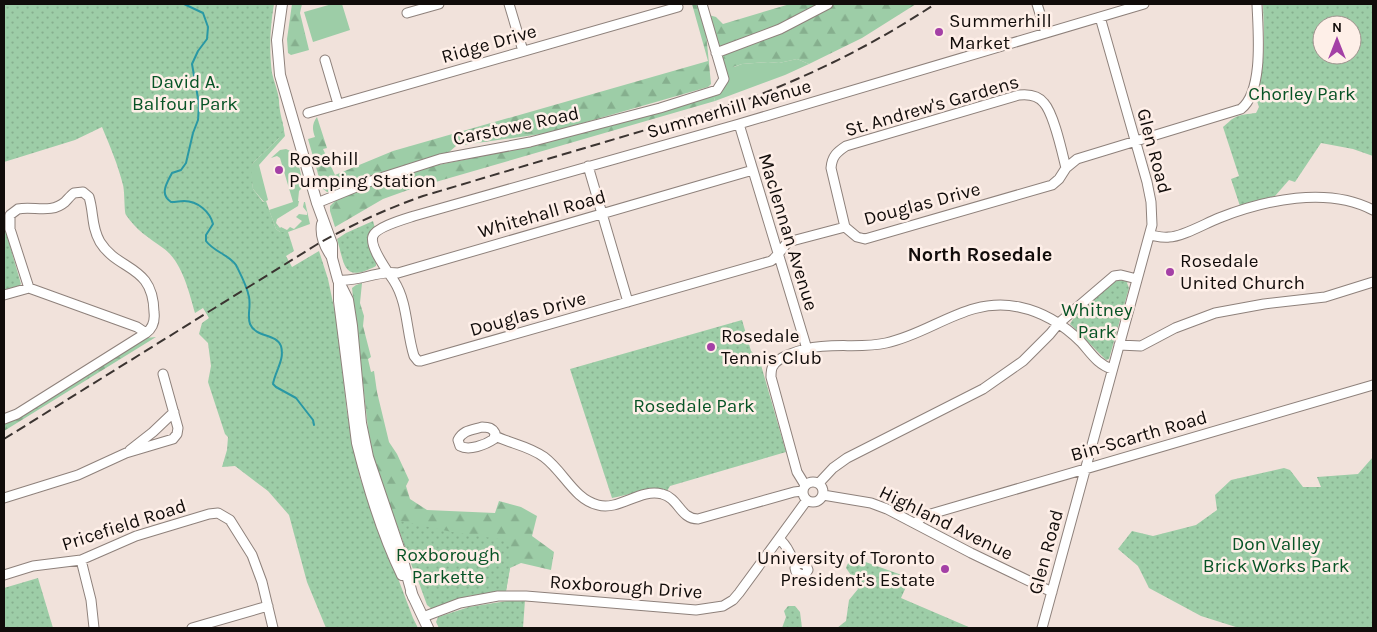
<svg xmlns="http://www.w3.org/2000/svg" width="1377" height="632" font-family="Karla,sans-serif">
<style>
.green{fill:#9dcda7}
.forest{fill:url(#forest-firs)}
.park{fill:url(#park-dots);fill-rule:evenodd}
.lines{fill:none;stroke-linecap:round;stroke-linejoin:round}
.stream{stroke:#2998a4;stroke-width:2}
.minor-casing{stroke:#8e817b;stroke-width:11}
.major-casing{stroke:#8e817b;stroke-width:12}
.minor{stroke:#fff;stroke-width:9}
.major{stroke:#fff;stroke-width:10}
.rail{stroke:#3b3431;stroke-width:2;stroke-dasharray:10 5;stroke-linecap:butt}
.poi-dot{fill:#a440a6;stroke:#feefe8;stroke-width:2}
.labels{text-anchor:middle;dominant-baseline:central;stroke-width:5;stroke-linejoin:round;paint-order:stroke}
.poi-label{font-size:19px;fill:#110c0a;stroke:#feefe8;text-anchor:start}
.street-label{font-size:19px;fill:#110c0a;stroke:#feefe8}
.park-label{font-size:19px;fill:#075325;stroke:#feefe8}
.neighbourhood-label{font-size:20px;font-weight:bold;fill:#110c0a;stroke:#feefe8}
</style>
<defs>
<pattern id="forest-firs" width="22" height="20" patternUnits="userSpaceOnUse" patternTransform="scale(1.25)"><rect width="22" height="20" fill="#9dcda7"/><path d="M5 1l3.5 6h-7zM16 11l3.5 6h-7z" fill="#86af8e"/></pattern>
<pattern id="park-dots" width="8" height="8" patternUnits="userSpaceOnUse" patternTransform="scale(1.25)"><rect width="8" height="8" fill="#9dcda7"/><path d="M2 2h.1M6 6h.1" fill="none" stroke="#86af8e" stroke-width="1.8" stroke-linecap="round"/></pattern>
</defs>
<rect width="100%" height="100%" fill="#f1e2db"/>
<path class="green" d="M 332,4 L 342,4 L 350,30 L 313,42 L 304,12 Z
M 726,53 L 734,67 L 742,64 L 768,62 L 779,63 L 797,59 L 809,64 L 785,75 L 715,101 L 713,94 L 719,91 L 721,57 Z
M 282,120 L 285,136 L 259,165 L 268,200 L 264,202 L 253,189 L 250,168 L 253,163 L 279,138 Z
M 286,149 C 299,153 301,175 303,187 L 299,191 L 298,201 L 299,201 L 298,206 L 277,219 L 276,223 L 280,228 L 281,227 L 287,230 L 290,227 L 294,229 L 302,221 L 296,217 L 299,214 L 307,215 L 307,212 L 303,207 L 304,202 L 305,202 L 310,224 L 288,232 L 280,232 L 276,229 L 269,210 L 293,202 L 280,158 L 277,156 L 271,158 L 280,150 Z"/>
<path class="forest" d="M 292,4 L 302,4 L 300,13 L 309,50 L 291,55 L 288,53 L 287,39 Z
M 692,4 L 698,4 L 706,33 L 711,84 L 708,87 L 548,133 L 456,146 L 448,153 L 366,177 L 331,192 L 327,192 L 322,188 L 308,139 L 315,137 C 312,129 312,124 317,117 L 327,148 L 323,149 L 335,175 L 393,151 L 708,61 Z
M 790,4 L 821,4 L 765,31 L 723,47 L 719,46 L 709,15 L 716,17 L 723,24 Z
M 833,4 L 916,4 L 862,38 L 809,64 L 797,59 L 779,63 L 768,62 L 742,64 L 730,68 L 723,58 L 726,53 L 799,21 Z
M 713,94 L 715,101 L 408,190 L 383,199 L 335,227 L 330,211 L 330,206 L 335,201 L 369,185 L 433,166 L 538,145 Z
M 362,283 L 360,303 L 364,316 L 363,326 L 371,357 L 368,359 L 371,372 L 374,371 L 377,392 L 389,442 L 397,454 L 409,480 L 406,486 L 410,499 L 427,510 L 495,513 L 499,501 L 521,507 L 537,516 L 532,536 L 554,552 L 551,570 L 521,563 L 510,568 L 506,591 L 417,580 L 374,462 L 369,437 L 352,288 L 356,285 Z
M 156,337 L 4,431 L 4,422 L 146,338 Z"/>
<path class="park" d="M 4,4 L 274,4 C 270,27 269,50 272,73 C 274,82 278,91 279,100 C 279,110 282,119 284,130 L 279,138 L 253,163 L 251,168 L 253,189 L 263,202 L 266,201 L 276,229 L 280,232 L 288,232 L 294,251 L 286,256 L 292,267 L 319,251 L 328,279 L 337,322 L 347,412 L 360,478 L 413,618 L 418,628 L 326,628 L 307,582 L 289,515 L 268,491 L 235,466 L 222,467 L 227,450 L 228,437 L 225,434 L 208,382 L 211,366 L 208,343 L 199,334 L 202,323 L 209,318 L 203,308 L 195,313 C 189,292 182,261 163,248 C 149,238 136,230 126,215 C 124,211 125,193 123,185 C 118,165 110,146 102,127 L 75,140 L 4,162 Z
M 1264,4 L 1373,4 L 1373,156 L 1353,149 L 1321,143 L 1295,182 L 1289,180 L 1275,196 L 1240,206 L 1231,179 L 1239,176 L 1223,127 C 1227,124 1230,120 1234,118 C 1240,114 1249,114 1256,113 L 1259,107 C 1254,96 1259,87 1261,76 C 1265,52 1264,29 1263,5 ZM 1322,25 L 1352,25 L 1352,55 L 1322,55 Z
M 4,217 L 4,225 L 21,284 L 19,286 L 4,290 Z
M 373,221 L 375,228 C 359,240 377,252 376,266 C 343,283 345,266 337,239 L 346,233 Z
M 1116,279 L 1129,280 L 1127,283 L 1129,288 L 1109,359 L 1106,360 L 1070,324 L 1073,319 L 1072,318 Z
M 742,320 L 751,351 L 759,358 L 786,452 L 670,486 L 667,491 L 657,488 L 612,498 L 570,369 Z
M 1373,457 L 1373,628 L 1239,628 L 1201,616 L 1149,588 L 1138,566 L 1118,549 L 1132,531 L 1153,536 L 1196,525 L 1217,510 L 1215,495 L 1231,480 L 1284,468 L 1290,470 L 1303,487 L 1321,487 L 1317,477 L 1358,474 Z
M 396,520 L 452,532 L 511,541 L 510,568 L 506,591 L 468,596 L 432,609 L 427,605 Z
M 860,560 L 910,578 L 901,598 L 971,628 L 837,628 L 846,621 L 849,600 L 858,589 L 853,578 L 846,568 C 848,560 853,561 860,560 Z
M 38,578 L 53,628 L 4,628 L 4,588 Z
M 514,600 L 525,600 L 523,628 L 439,628 L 436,622 L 438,617 L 469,607 Z
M 788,606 L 795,606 L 800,612 L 802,628 L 782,628 L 786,617 L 784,611 Z"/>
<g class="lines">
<path class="stream" d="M 184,4 L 203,13 L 208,27 L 207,39 L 198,51 L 192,64 L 199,104 L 198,120 L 193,133 L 186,163 L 181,170 L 172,173 C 167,183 159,194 171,202 C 176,202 180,201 184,201 C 198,201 210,212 213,224 L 206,235 L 206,241 C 214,252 228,254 236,265 C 241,275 247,286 249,297 C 251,307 247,315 250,324 C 256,338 276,333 281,346 C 285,360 275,371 273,384 L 276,387 L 296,398 L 313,420 L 314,425"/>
<g class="minor-casing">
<path id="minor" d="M 509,4 L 523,51
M 1037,4 L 1046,33
M 407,13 L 439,4
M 716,53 L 780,29 L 828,4
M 325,60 L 338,104
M 308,113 L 678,7
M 739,124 L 807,349
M 588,166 L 628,302
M 317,203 L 371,181 L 440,159 L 530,142 L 660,108 L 717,90 L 724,79 L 702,4
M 845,227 L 788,242 C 782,248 779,255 771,261 L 421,361 L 418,361 L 414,356 C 406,331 408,303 394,281 C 388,272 369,247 373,236 C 376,227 405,219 414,216 L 739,124 L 1144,4
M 845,227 L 857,237 L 865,239 L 1052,185 L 1059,179 L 1066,168 L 1077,159 L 1241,109 C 1264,91 1258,31 1257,4
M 845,227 L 831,168 C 832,156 837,152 846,146 L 1019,95 C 1028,94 1038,95 1044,103 C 1054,114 1062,152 1066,168
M 1150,235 C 1156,236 1163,238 1169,237 C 1182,237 1206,223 1219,218 C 1265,200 1327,186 1373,210
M 338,280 C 361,282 376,270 398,273 L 753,170
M 4,295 L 29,288 L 137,327 L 146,333
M 1119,345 L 1141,346 L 1175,328 L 1215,313 L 1264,304 L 1325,297 L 1373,282
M 4,419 L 17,414 L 146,333 C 153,328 155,320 154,312 C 153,264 119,272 100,242 C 91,226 94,213 89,197 L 83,192 L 74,193 C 71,195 68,199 65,202 C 51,214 34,206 18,209 L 10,215 L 10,229 L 29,288
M 482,427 C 489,427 492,428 495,433 L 494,439 C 485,445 469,451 460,446 L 458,440 C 463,430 472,430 482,427 Z
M 495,436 C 512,444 529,446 544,457 C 564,472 574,499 598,505 C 619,511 640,488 662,494 C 679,498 680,519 698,519 L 794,492 L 803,491
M 130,450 L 153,432 L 174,412
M803 492a10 10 0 1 1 20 0a10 10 0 1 1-20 0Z
M 819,483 L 833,468 L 847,458 L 983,389 L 1023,361 L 1050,334 L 1059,323 L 1114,276 L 1121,275 L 1137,279
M 805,485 L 797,472 L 771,377 C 771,373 771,369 773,366 C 778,357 797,351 806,349 C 832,342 860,349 886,343 C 933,333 968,296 1019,307 C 1043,312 1064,325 1081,342 C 1091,353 1097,364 1112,369
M 823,495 L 871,503 L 887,509 L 971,553 L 1052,592
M 4,498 L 78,475 L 126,453 L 173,439 L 177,434 L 178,428 L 163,374
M 915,523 L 924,516 L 1373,385
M 779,539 C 789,546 789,556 797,564 L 795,568 L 796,572 L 802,575 L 806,573 L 808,570 L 806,565 L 803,563 L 797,564
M 81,560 L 91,600 L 94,628
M 4,575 L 33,566 L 81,560 L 136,536 L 209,514 L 218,513 L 230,520 L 252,555 L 262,582 L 273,628
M 423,617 L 460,603 L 498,596 L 526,596 L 696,610 L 723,606 L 733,600 L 739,593 L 807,500
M 192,628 L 268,606
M 1042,628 L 1152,225 L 1151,202 L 1147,182 L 1100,17"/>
</g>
<g class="major-casing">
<path id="major" d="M 282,4 L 277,40 L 280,75 L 317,203 L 332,244 L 332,258 L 338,280 L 348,300 L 352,326 L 361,423 L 368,457 L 402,557 L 413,597
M 322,224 C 320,236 325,247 332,257
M 339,283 L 339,301 L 357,443 C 368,487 382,534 402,575
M 411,592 L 428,628"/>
</g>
<use href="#minor" class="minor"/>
<use href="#major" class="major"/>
<path class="rail" d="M 4,439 L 316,245 C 351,225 386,209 423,196 L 743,101 C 812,75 873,45 935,4"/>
</g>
<g class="poi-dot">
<circle cx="939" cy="32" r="5"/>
<circle cx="279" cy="170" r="5"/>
<circle cx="1170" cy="272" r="5"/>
<circle cx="711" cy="347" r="5"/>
<circle cx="945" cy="569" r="5"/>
</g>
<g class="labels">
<g class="poi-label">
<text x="949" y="21">Summerhill<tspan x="949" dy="22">Market</tspan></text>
<text x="289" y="159">Rosehill<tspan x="289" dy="22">Pumping Station</tspan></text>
<text x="1180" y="261">Rosedale<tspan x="1180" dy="22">United Church</tspan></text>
<text x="721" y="336">Rosedale<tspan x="721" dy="22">Tennis Club</tspan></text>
<text x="935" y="558" text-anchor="end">University of Toronto<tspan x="935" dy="22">President's Estate</tspan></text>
</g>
<g class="street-label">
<text transform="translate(489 44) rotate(-16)">Ridge Drive</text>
<text transform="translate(932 106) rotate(-16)">St. Andrew's Gardens</text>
<text transform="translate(729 109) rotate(-16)">Summerhill Avenue</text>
<text transform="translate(516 126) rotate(-12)">Carstowe Road</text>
<text transform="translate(1154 151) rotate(75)">Glen Road</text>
<text transform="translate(922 204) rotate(-15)">Douglas Drive</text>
<text transform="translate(542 214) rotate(-16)">Whitehall Road</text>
<text transform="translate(788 232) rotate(73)">Maclennan Avenue</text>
<text transform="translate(528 314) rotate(-16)">Douglas Drive</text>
<text transform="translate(1139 436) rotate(-16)">Bin-Scarth Road</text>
<text transform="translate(946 523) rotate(26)">Highland Avenue</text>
<text transform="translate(124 525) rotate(-18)">Pricefield Road</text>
<text transform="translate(1046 552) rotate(-75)">Glen Road</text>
<text transform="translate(626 587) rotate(4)">Roxborough Drive</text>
</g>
<g class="park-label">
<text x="185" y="82">David A.<tspan x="185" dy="22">Balfour Park</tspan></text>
<text x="1302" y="94">Chorley Park</text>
<text x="1097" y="310">Whitney<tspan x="1097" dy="22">Park</tspan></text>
<text x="694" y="406">Rosedale Park</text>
<text x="1276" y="544">Don Valley<tspan x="1276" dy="22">Brick Works Park</tspan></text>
<text x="448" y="555">Roxborough<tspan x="448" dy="22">Parkette</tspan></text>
</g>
<g class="neighbourhood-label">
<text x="980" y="254">North Rosedale</text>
</g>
</g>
<rect width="1377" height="632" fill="none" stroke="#110c0a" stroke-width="10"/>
<g transform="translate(1337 40)"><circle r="24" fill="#feefe8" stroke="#9f948f"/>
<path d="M0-4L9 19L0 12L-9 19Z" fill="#a440a6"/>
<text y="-8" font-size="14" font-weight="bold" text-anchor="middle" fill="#110c0a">N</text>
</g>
</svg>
